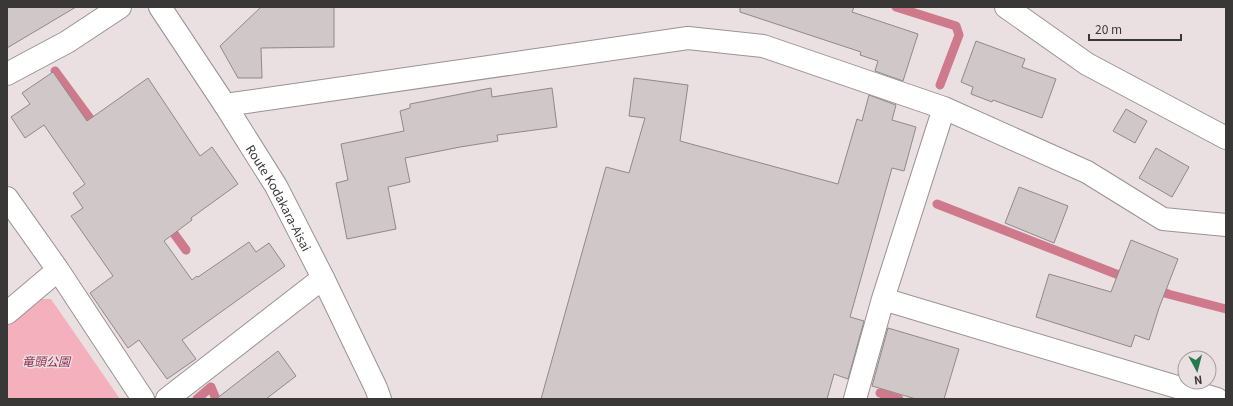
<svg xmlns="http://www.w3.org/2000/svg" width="1233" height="406" font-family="Georgia,'Noto Sans JP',serif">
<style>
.green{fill:#f4b0bd}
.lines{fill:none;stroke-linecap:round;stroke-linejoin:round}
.stream{stroke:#ce7a8c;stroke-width:9}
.building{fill:#d0c7c8;stroke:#918889}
.minor-casing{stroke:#9b9293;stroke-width:24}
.secondary-casing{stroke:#9b9293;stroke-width:24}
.minor{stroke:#fff;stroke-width:22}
.secondary{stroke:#fff;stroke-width:22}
.labels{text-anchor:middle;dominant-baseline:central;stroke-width:3;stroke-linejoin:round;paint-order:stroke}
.street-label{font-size:12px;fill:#3a3737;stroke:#eae0e2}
.park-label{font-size:12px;font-style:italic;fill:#902b49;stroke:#eae0e2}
</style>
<rect width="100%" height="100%" fill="#eae0e2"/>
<path class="green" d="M 38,299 L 51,299 L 120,399 L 7,399 L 7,326 Z"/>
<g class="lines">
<path class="stream" d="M 896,7 L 956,26 L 959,35 L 940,85
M 55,71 L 97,128
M 937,204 L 1129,279
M 167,224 L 186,250
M 1154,288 L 1168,294 L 1226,309
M 880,393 L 899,399
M 197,399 L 211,387 L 216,399"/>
</g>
<path class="building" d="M 7,7 L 76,7 L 7,48 Z
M 261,7 L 334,7 L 334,47 L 261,48 L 262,78 L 238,78 L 220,46 Z
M 740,7 L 854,7 L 852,12 L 918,34 L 903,81 L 875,71 L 878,61 L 860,55 L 861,52 L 740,12 Z
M 976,41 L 1025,59 L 1022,67 L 1056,79 L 1042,118 L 993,100 L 992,102 L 971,94 L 973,87 L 961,82 Z
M 53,72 L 87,121 L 148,78 L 200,156 L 212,147 L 238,184 L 191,218 L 192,220 L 164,241 L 192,280 L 197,276 L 198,277 L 249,242 L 256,252 L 269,243 L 285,266 L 182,340 L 196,359 L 167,379 L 139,340 L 128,348 L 90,293 L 113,276 L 71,216 L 83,208 L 73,193 L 85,184 L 44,125 L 25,138 L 11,117 L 30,104 L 22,93 Z
M 634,78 L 688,85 L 680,141 L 838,184 L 857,119 L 862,121 L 869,95 L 896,105 L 892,120 L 916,127 L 904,171 L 892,168 L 850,317 L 864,321 L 848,379 L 834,374 L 827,399 L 541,399 L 606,167 L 629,173 L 645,118 L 629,116 Z
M 491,88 L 492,97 L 552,88 L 557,127 L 497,135 L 498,141 L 460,147 L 405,158 L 410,182 L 388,187 L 396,229 L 347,239 L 336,183 L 348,180 L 341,144 L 404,131 L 400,111 L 410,108 L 410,104 Z
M 1126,109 L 1147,121 L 1135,143 L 1113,131 Z
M 1156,148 L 1189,167 L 1172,197 L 1139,178 Z
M 1019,187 L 1068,206 L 1054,243 L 1005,223 Z
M 1131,240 L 1178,259 L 1159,308 L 1149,340 L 1135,335 L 1131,347 L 1036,317 L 1049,274 L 1111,292 Z
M 888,328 L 959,349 L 944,399 L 916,399 L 872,386 Z
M 278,351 L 296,376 L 266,399 L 216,399 Z"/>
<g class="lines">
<g class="minor-casing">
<path id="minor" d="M 1006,7 L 1087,64 L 1226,138
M 7,74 L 67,42 L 120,7
M 225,105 L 688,38 L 763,46 L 944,108 L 1087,172 L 1163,219 L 1226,225
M 7,198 L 58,270 L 143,399
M 883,299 L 944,108
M 7,313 L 58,270
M 167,399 L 323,278
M 855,399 L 883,299 L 1217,399"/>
</g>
<g class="secondary-casing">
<g id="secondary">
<path id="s1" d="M 160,7 L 225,105 L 276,186 L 323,278 L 376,388 L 380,399"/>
</g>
</g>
<use href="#minor" class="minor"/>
<use href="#secondary" class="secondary"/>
</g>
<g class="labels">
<g class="street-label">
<text stroke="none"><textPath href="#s1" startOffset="225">Route Kodakara-Aisai</textPath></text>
</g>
<g class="park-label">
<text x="46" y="360">竜頭公園</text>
</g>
</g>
<rect width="1233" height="406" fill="none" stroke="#3a3737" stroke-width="16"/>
<g transform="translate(1197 370) rotate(173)"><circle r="19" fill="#eae0e2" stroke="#a49c9e"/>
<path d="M0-3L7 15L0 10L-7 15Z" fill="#247a4e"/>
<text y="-6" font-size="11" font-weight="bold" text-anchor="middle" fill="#3a3737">N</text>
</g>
<path d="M1089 34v6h92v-6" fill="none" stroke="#3a3737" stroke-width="2"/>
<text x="1095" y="34" font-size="12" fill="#3a3737" stroke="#eae0e2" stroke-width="3" paint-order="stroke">20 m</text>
</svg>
